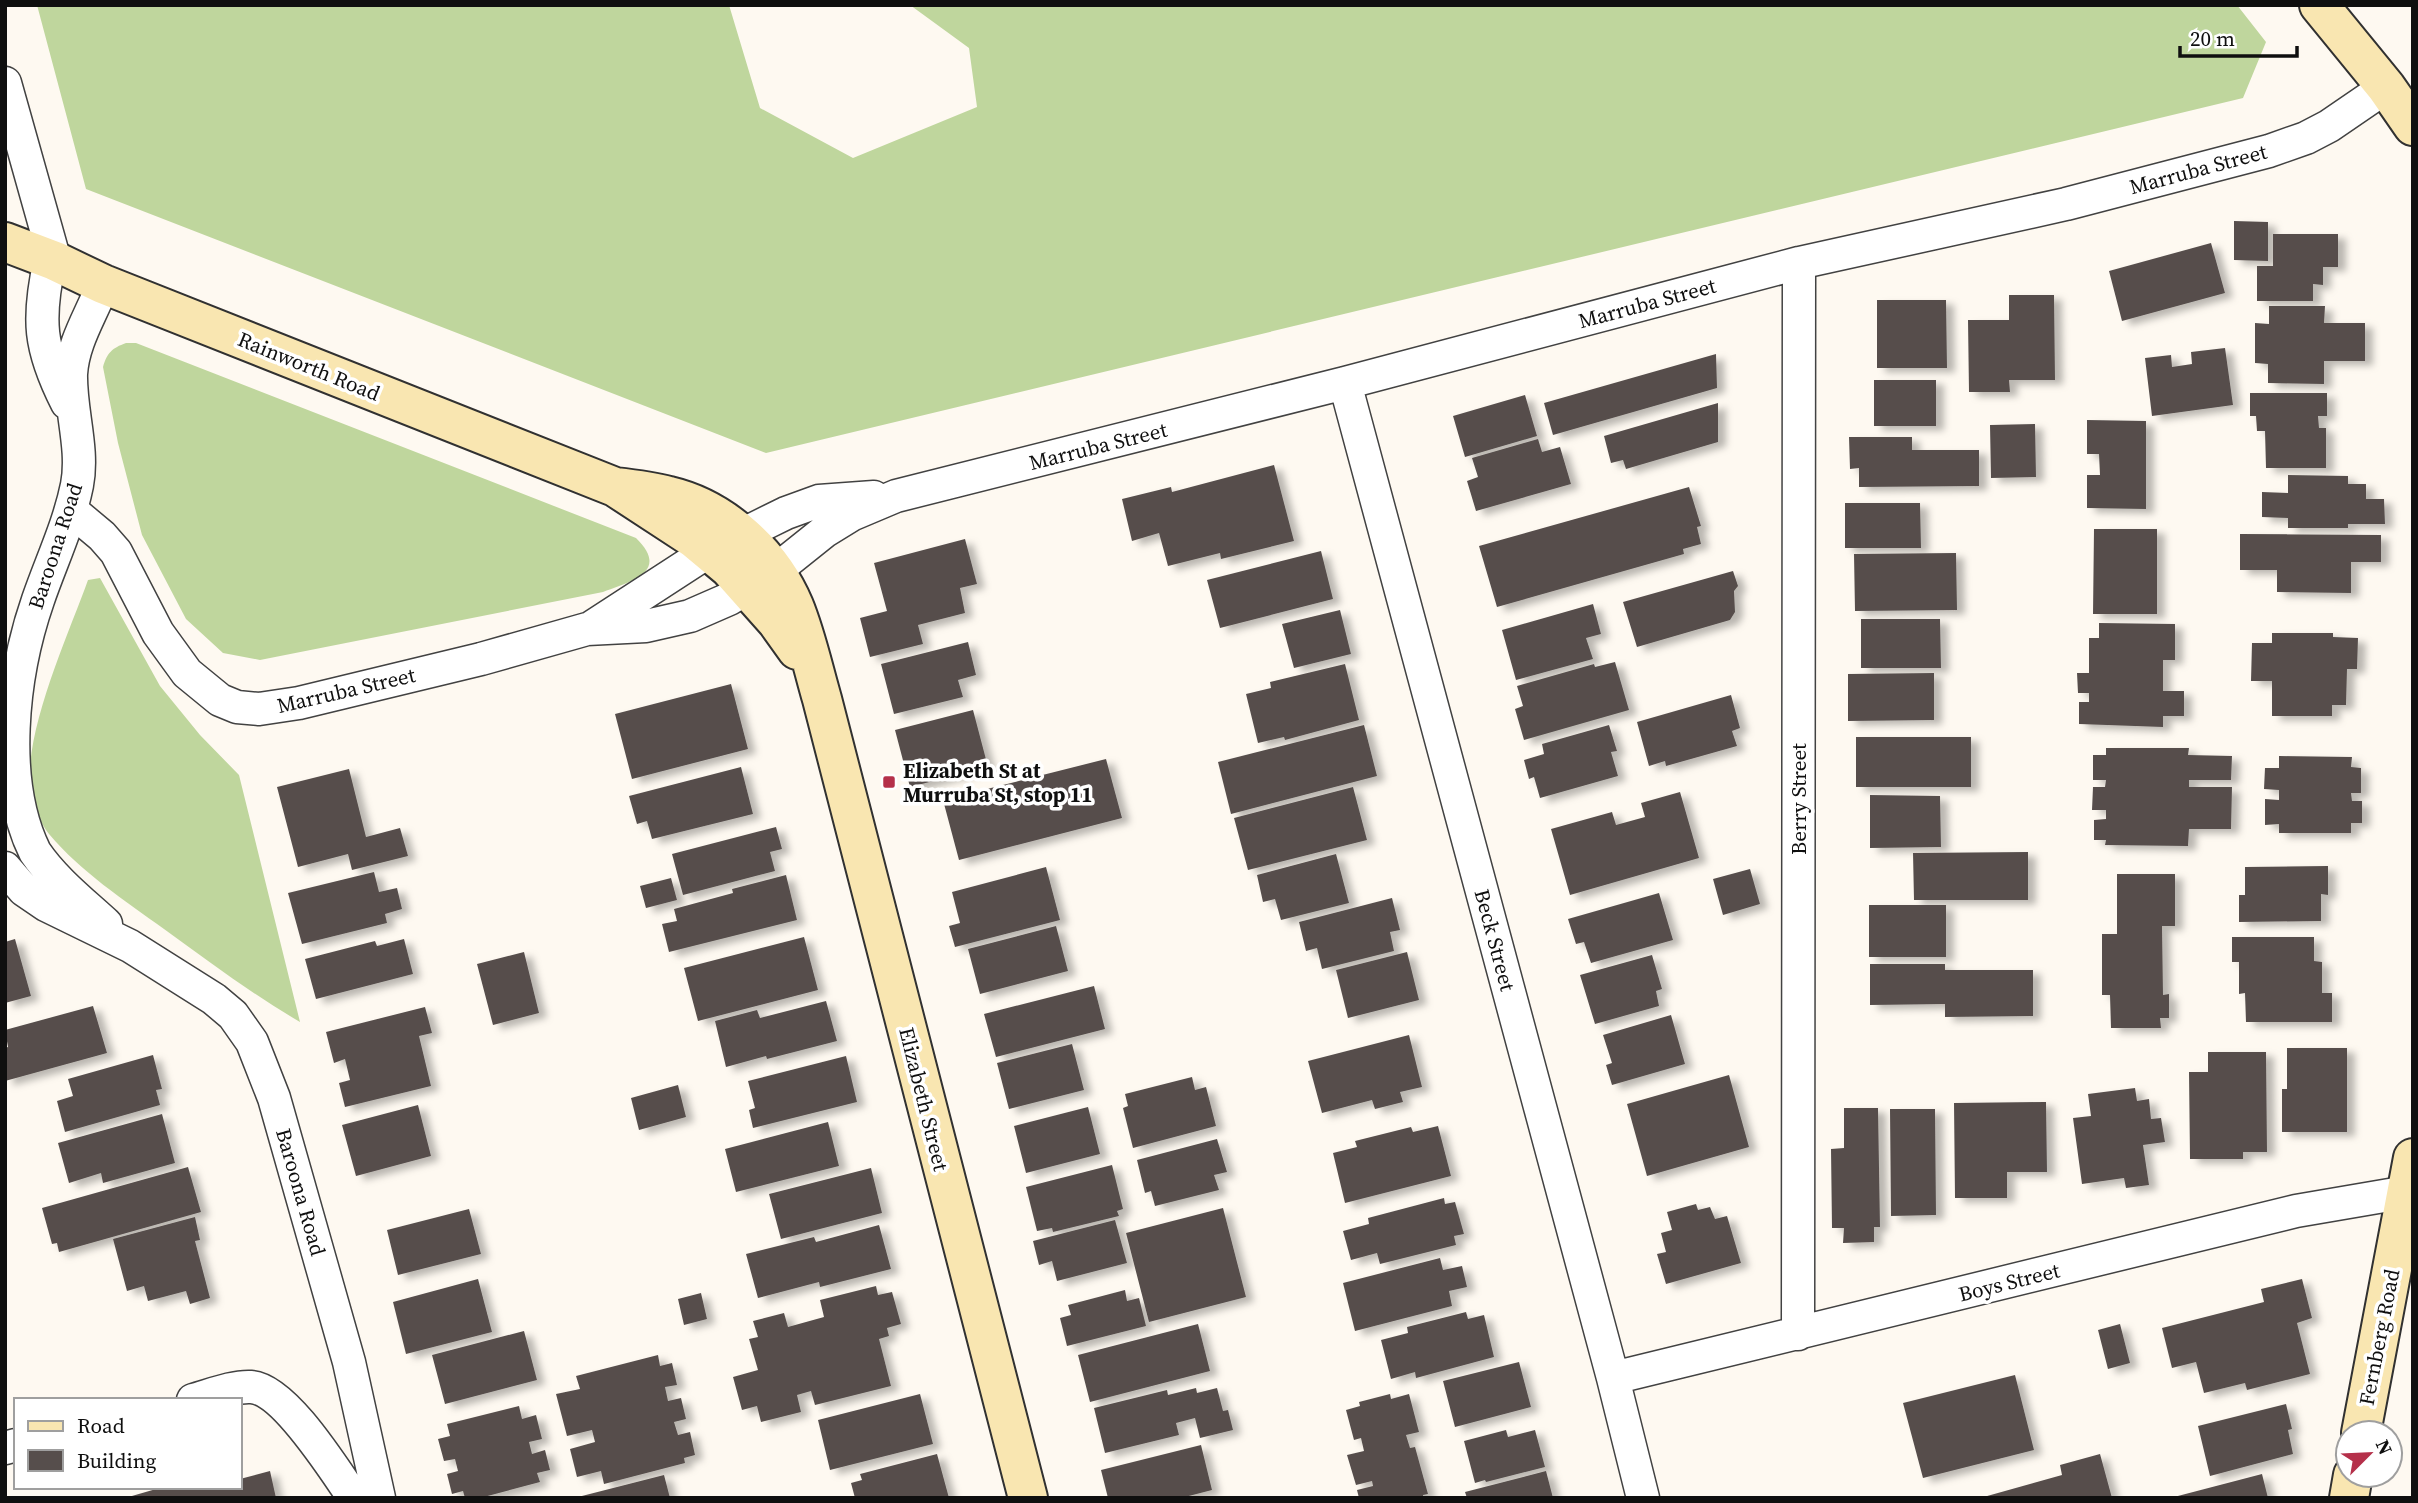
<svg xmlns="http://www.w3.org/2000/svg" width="2418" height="1503" font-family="'Source Serif 4',serif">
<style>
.forest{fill:#bfd69d}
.building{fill:#564e4c;filter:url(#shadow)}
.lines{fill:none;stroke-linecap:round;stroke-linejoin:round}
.street-casing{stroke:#424242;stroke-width:35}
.secondary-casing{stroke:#313131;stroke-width:42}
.street{stroke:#fff;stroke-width:32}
.secondary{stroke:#f9e6b1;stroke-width:38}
.poi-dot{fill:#b5304a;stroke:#fff;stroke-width:2.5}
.labels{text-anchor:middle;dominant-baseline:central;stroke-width:7;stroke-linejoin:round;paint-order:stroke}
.street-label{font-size:21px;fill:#0f0f0f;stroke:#fff}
.poi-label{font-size:21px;font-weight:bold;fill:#0f0f0f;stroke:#fff;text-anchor:start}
</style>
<defs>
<filter id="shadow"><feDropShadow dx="8" dy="4.5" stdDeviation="3.5" flood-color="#0004"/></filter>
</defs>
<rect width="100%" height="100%" fill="#fef9f1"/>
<path class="forest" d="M 37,5 L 729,5 L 760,108 L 853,158 L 977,107 L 969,48 L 910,5 L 2237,5 L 2266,42 L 2243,98 L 766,453 L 86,189 Z
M 126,343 L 136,343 L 636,538 C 671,572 630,582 603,592 L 260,660 L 223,653 L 186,619 L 142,535 L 118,443 L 103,367 C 107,353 112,348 126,343 Z
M 100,578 L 160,686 L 200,735 L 239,775 L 300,1022 C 252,994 208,961 164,929 C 124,900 81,872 49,834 C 41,824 34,808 31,795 C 21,737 68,636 88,580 Z"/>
<path class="building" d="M 2234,221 L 2268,222 L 2268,261 L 2234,260 Z
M 2273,234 L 2338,234 L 2338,267 L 2323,267 L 2323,285 L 2313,284 L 2313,301 L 2257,301 L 2257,266 L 2273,266 Z
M 2211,243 L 2225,293 L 2122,321 L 2109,271 Z
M 2009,295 L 2054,295 L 2055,380 L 2009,380 L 2010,392 L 1969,392 L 1968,320 L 2009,320 Z
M 1877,300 L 1946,300 L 1947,368 L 1877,368 Z
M 2269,306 L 2325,306 L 2324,323 L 2365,323 L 2365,361 L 2324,361 L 2324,384 L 2268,383 L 2268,364 L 2255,363 L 2255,323 L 2269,324 Z
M 2225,348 L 2233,405 L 2152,416 L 2145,358 L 2171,355 L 2172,367 L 2192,364 L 2191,352 Z
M 1716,354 L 1717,388 L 1553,435 L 1544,403 Z
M 1874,380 L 1936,380 L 1936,426 L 1874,426 Z
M 2250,393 L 2327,393 L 2327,416 L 2318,416 L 2319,428 L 2326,428 L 2326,468 L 2266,468 L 2265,431 L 2257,431 L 2256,416 L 2250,416 Z
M 1525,395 L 1537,436 L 1465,457 L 1453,416 Z
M 1718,403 L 1718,442 L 1626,469 L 1623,460 L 1611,463 L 1604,436 Z
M 2087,420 L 2146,421 L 2146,509 L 2087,508 L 2087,475 L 2100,475 L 2099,454 L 2087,454 Z
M 2035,424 L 2036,477 L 1991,478 L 1990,425 Z
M 1849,437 L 1912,437 L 1912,450 L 1979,450 L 1979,486 L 1859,487 L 1859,468 L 1850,469 Z
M 1538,439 L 1542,452 L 1560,447 L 1571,484 L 1476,511 L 1467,481 L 1478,477 L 1472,458 Z
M 1274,465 L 1294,541 L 1221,559 L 1220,553 L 1168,566 L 1159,533 L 1132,541 L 1122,499 L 1171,487 L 1172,492 Z
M 2288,475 L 2348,476 L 2348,484 L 2366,484 L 2366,499 L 2384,499 L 2385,524 L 2348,524 L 2348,528 L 2288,528 L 2288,518 L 2262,517 L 2262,492 L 2288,493 Z
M 1689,487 L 1701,526 L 1697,527 L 1701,544 L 1683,549 L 1684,554 L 1497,607 L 1479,546 Z
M 1845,503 L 1920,503 L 1921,548 L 1845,548 Z
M 2094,529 L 2157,529 L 2157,614 L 2093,614 Z
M 2240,534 L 2381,535 L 2381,562 L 2351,562 L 2351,593 L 2277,592 L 2277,570 L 2240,570 Z
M 965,539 L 977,584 L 960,588 L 965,613 L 918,625 L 923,644 L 870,657 L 860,618 L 887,611 L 874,563 Z
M 1321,551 L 1333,599 L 1220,628 L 1207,580 Z
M 1956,553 L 1957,610 L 1855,611 L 1854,554 Z
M 1733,571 L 1738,586 L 1734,591 L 1735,612 L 1730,620 L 1637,647 L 1623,602 Z
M 1593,604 L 1601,634 L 1586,638 L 1593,659 L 1516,680 L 1502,630 Z
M 1340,610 L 1351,654 L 1294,668 L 1282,624 Z
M 1861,619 L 1940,619 L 1941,668 L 1861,668 Z
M 2099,623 L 2175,624 L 2175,660 L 2163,660 L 2163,691 L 2184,691 L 2184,716 L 2163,716 L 2163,727 L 2079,724 L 2079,702 L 2089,702 L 2089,693 L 2078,693 L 2077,673 L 2089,673 L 2089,638 L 2099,638 Z
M 2272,633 L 2333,633 L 2333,637 L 2358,638 L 2357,669 L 2347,669 L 2346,705 L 2332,705 L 2332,716 L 2272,716 L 2272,681 L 2251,681 L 2252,643 L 2272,643 Z
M 968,642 L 976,675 L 958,680 L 963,697 L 894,714 L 881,664 Z
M 1615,662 L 1629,710 L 1524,740 L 1515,709 L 1523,706 L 1517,686 L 1594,664 L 1595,667 Z
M 1345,664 L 1359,720 L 1285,740 L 1284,737 L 1258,743 L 1246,694 L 1271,688 L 1270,682 Z
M 1934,673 L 1934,720 L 1848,721 L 1848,674 Z
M 731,684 L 748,749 L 632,779 L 615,714 Z
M 1731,695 L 1740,728 L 1732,731 L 1737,746 L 1666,766 L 1665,761 L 1649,766 L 1637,722 Z
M 973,710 L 988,767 L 910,787 L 895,730 Z
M 1364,725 L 1377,776 L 1231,814 L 1218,762 Z
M 1609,725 L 1617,751 L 1611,752 L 1618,776 L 1540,798 L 1534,777 L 1529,779 L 1524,760 L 1544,754 L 1542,744 Z
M 1856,737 L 1971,737 L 1971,787 L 1856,787 Z
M 2106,748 L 2189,748 L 2188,755 L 2232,756 L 2231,780 L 2189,780 L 2189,787 L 2232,787 L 2231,829 L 2189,829 L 2188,846 L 2105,845 L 2106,840 L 2094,840 L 2094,820 L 2106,819 L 2106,810 L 2092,810 L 2093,787 L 2105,787 L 2106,780 L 2093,780 L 2093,755 L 2106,755 Z
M 2279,756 L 2352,757 L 2351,767 L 2361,768 L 2361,793 L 2351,793 L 2352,801 L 2362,801 L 2362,823 L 2351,823 L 2351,833 L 2279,833 L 2279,824 L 2265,825 L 2265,799 L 2279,800 L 2279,790 L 2264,789 L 2265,768 L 2279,768 Z
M 1106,759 L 1122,818 L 959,860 L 943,800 Z
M 741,767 L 753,814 L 652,839 L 647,821 L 637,824 L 629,796 Z
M 349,769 L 366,837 L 400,828 L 408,856 L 352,870 L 348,854 L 298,867 L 277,787 Z
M 1353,787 L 1367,840 L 1248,870 L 1234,818 Z
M 1680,792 L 1699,858 L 1570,895 L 1551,829 L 1612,812 L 1616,825 L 1645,817 L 1641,803 Z
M 1870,795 L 1940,796 L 1941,847 L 1870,848 Z
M 776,827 L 782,849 L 770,852 L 775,871 L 683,895 L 672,854 Z
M 2028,852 L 2028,900 L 1914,900 L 1913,853 Z
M 1336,854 L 1349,903 L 1281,920 L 1275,899 L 1263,902 L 1257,875 Z
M 2328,866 L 2328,895 L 2321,894 L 2321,921 L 2239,922 L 2239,895 L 2245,895 L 2245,867 Z
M 1046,867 L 1060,920 L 955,947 L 949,926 L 960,923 L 952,892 Z
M 1750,869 L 1760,904 L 1723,915 L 1713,879 Z
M 374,872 L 379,892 L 397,888 L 402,909 L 385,914 L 387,923 L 302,944 L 288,893 Z
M 2117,874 L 2175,874 L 2175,926 L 2162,926 L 2163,995 L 2169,994 L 2169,1018 L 2160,1018 L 2161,1028 L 2111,1028 L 2110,995 L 2102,995 L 2102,934 L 2117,934 Z
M 786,875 L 797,920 L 669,952 L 662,924 L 677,921 L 674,909 L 733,893 L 732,889 Z
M 671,878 L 677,900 L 646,908 L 640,886 Z
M 1659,893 L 1673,940 L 1591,963 L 1584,942 L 1576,944 L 1568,919 Z
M 1392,898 L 1400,930 L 1390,932 L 1394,951 L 1322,969 L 1317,948 L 1306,951 L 1299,922 Z
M 1869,905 L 1946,905 L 1946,957 L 1869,957 Z
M 1056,926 L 1068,971 L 980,994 L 968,949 Z
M 804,937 L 818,990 L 698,1021 L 684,968 Z
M 2232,937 L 2314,937 L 2314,961 L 2322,962 L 2322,993 L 2332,993 L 2332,1022 L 2246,1022 L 2245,993 L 2239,994 L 2239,962 L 2232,962 Z
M 15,939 L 31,996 L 5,1003 L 5,942 Z
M 404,939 L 413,974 L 316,999 L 305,959 L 375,941 L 377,946 Z
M 524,952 L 539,1013 L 493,1025 L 477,964 Z
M 1407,952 L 1419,1000 L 1348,1018 L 1336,970 Z
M 1652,955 L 1662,989 L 1656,991 L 1659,1006 L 1595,1024 L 1580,975 Z
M 1870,964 L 1945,964 L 1945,970 L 2033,970 L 2033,1016 L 1945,1017 L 1945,1004 L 1870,1005 Z
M 1094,986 L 1105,1029 L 996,1057 L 984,1014 Z
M 826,1001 L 837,1041 L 767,1059 L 766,1056 L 726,1067 L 715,1021 L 757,1010 L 760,1018 Z
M 93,1006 L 107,1053 L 5,1081 L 5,1048 L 8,1047 L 5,1030 Z
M 425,1007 L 432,1033 L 419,1036 L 431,1086 L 345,1107 L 339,1083 L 350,1080 L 345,1059 L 334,1063 L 326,1032 Z
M 1671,1015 L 1685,1064 L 1612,1085 L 1606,1065 L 1612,1063 L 1603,1035 Z
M 1409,1035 L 1422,1087 L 1400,1092 L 1403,1102 L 1375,1109 L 1372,1100 L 1322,1113 L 1308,1061 Z
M 1072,1044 L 1084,1090 L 1009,1109 L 997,1063 Z
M 2287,1048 L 2347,1048 L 2347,1132 L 2282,1132 L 2282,1089 L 2287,1089 Z
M 2208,1052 L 2266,1052 L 2267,1152 L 2243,1152 L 2243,1159 L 2190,1159 L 2189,1072 L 2208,1072 Z
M 153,1055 L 162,1089 L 156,1090 L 160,1105 L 65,1132 L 57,1101 L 73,1096 L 68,1079 Z
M 846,1056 L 857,1102 L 753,1128 L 749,1110 L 755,1108 L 748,1081 Z
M 1729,1075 L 1749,1147 L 1647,1176 L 1627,1104 Z
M 1192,1077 L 1195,1090 L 1206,1087 L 1216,1126 L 1133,1148 L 1123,1108 L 1128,1106 L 1125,1094 Z
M 678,1085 L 686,1117 L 639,1130 L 631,1098 Z
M 2135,1088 L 2137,1101 L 2149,1099 L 2151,1119 L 2161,1118 L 2165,1142 L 2143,1145 L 2149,1185 L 2126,1188 L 2124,1178 L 2082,1184 L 2073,1118 L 2091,1116 L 2088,1094 Z
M 2046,1102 L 2047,1172 L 2007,1172 L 2007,1198 L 1955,1198 L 1954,1103 Z
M 418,1105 L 431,1156 L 356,1176 L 342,1125 Z
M 1088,1107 L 1100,1154 L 1026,1173 L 1014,1126 Z
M 1844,1108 L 1878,1108 L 1880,1227 L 1874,1227 L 1874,1242 L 1843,1243 L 1844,1228 L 1832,1228 L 1831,1149 L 1844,1148 Z
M 1890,1109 L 1935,1109 L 1936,1215 L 1891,1216 Z
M 162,1114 L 175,1163 L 103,1183 L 101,1173 L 69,1183 L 58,1143 Z
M 828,1122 L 839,1166 L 736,1192 L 725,1149 Z
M 1438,1126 L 1451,1176 L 1345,1203 L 1333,1153 L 1357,1147 L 1355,1141 L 1411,1127 L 1413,1132 Z
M 1217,1139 L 1227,1172 L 1214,1175 L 1219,1190 L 1155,1206 L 1151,1191 L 1145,1193 L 1137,1160 Z
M 1112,1165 L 1123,1209 L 1117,1211 L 1119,1216 L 1053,1232 L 1052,1228 L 1037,1231 L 1026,1187 Z
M 188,1167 L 201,1212 L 59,1252 L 57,1243 L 52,1244 L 42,1208 Z
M 871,1168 L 882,1213 L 781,1239 L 769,1194 Z
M 1444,1198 L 1445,1204 L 1455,1202 L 1464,1234 L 1454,1236 L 1456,1245 L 1380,1264 L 1377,1253 L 1351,1260 L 1343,1231 L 1369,1224 L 1368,1218 Z
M 1696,1204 L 1698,1210 L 1710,1207 L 1715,1219 L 1727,1216 L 1741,1263 L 1666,1284 L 1657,1254 L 1666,1252 L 1661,1233 L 1672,1230 L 1667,1212 Z
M 1223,1208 L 1246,1297 L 1149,1322 L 1126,1233 Z
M 469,1209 L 481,1254 L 398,1275 L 387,1230 Z
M 195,1217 L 200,1240 L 195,1241 L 210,1298 L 190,1304 L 186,1291 L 148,1301 L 144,1286 L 127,1291 L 113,1239 Z
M 1115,1220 L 1127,1263 L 1057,1281 L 1052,1261 L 1039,1265 L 1033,1241 Z
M 879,1225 L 891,1269 L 820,1287 L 819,1282 L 758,1298 L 746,1254 L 814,1237 L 816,1242 Z
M 1440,1258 L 1443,1270 L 1462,1266 L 1467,1287 L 1449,1291 L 1452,1306 L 1355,1331 L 1343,1283 Z
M 478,1279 L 492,1332 L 406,1354 L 393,1302 Z
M 2302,1279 L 2312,1318 L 2297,1323 L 2310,1374 L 2247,1390 L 2245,1383 L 2204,1393 L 2196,1362 L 2172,1368 L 2162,1328 L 2264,1302 L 2261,1289 Z
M 876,1286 L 878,1295 L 892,1292 L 901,1324 L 887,1328 L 889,1336 L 879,1339 L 891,1386 L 815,1405 L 811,1391 L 797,1395 L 801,1412 L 761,1422 L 757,1406 L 742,1410 L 733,1377 L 758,1370 L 749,1339 L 758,1337 L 753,1321 L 784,1313 L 788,1327 L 824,1317 L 820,1300 Z
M 1125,1290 L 1127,1301 L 1139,1298 L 1146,1326 L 1067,1346 L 1060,1318 L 1071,1315 L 1068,1305 Z
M 701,1293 L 707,1319 L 684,1325 L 678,1299 Z
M 1466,1312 L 1468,1319 L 1484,1315 L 1494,1357 L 1416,1378 L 1415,1372 L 1391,1379 L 1381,1340 L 1408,1333 L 1407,1327 Z
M 1198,1324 L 1210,1371 L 1090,1402 L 1078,1355 Z
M 2120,1324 L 2130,1363 L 2108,1369 L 2098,1330 Z
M 524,1331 L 537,1380 L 445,1404 L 432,1355 Z
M 658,1355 L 660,1366 L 672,1363 L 677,1385 L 665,1387 L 668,1401 L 681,1398 L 686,1419 L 674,1422 L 678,1435 L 690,1432 L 695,1455 L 684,1458 L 685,1463 L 604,1484 L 601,1471 L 577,1477 L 570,1449 L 595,1442 L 592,1430 L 567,1436 L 556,1394 L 580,1389 L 576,1376 Z
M 1519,1362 L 1531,1407 L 1455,1427 L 1443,1381 Z
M 2015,1375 L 2034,1450 L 1923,1478 L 1903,1403 Z
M 1196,1388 L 1197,1393 L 1217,1388 L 1223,1411 L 1228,1410 L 1233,1430 L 1200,1438 L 1195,1418 L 1176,1423 L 1179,1435 L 1105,1453 L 1094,1408 L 1167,1390 L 1168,1395 Z
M 920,1394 L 933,1444 L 830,1470 L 818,1420 Z
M 1390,1394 L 1391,1399 L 1409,1394 L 1419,1432 L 1406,1435 L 1410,1448 L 1415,1447 L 1428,1494 L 1423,1495 L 1423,1498 L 1359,1498 L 1357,1490 L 1373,1486 L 1372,1481 L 1356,1485 L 1347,1455 L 1364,1451 L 1361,1438 L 1354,1440 L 1346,1410 L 1360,1406 L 1359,1402 Z
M 2286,1404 L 2292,1429 L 2288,1430 L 2293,1454 L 2210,1476 L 2198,1426 Z
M 519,1406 L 522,1419 L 536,1415 L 542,1439 L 529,1442 L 532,1454 L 545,1450 L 550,1470 L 537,1473 L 540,1482 L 480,1498 L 465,1498 L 463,1491 L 452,1494 L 447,1474 L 458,1471 L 455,1459 L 444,1461 L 438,1439 L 450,1436 L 447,1424 Z
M 1506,1430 L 1508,1437 L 1535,1430 L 1545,1467 L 1486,1482 L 1485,1480 L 1475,1483 L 1464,1441 Z
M 1201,1445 L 1212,1490 L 1181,1498 L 1108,1498 L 1101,1470 Z
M 937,1454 L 949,1498 L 855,1498 L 851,1483 L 862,1480 L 860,1474 Z
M 2100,1454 L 2112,1498 L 1980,1498 L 2062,1475 L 2060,1465 Z
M 270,1471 L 276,1498 L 125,1498 L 163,1487 L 240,1487 L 240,1479 Z
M 1546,1471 L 1553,1498 L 1467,1498 L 1465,1492 Z
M 2262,1474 L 2268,1498 L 2174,1498 L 2174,1497 Z
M 664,1475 L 670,1498 L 578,1498 L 578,1497 Z"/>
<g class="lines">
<g class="street-casing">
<path id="street" d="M 5,83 L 55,261
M 50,260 C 37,319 39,348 67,403
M 103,284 C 92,314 73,341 71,374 C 70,410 84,449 77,485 C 69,525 51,562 38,600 C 12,675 0,781 35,852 C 54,880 82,902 106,924
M 1345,383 L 1613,1378 L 1643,1498
M 71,510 L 102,536 L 116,552 L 158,633 L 187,673 L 220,700 L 237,707 L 259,709 L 299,703 L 481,659 L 587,629 L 646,626 L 690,616 L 729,599 L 775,571 L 825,531 L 851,515 L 896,496 L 1345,383 L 1799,263 L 2066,204 L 2269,151 L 2306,138 L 2329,126 L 2386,87
M 592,627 L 709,551 L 786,513 L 819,501 L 874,497
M 5,868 L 24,890 L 46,905 L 130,946 L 214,999 L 233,1015 L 252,1042 L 274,1098 L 349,1362 L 379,1498
M 1798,1334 L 1799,263
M 1613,1378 L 2296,1211 L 2413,1191
M 193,1400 C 211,1395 233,1386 251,1387 C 285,1389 335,1471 354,1498
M 5,1448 L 16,1445"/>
</g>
<g class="secondary-casing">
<path id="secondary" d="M 2319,5 L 2386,87 L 2413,126
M 5,242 L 55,261 L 103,284 L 615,487 L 693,538 L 729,568 L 777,622 L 797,650
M 615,487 C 633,489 651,491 669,496 C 724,509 772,554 794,606 C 806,635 813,668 822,699 L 1028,1498
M 2361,1433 L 2413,1158
M 2349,1498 L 2353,1475"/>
</g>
<use href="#street" class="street"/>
<use href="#secondary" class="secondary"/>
</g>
<rect class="poi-dot" x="882" y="775" width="14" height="14" rx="3.5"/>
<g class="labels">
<g class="street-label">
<text transform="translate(2198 169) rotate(-15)">Marruba Street</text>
<text transform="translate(1647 303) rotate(-15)">Marruba Street</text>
<text transform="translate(309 366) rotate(22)">Rainworth Road</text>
<text transform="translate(1098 446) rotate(-14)">Marruba Street</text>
<text transform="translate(55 546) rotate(-72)">Baroona Road</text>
<text transform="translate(346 690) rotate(-13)">Marruba Street</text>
<text transform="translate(1798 799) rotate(-90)">Berry Street</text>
<text transform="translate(1495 940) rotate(75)">Beck Street</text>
<text transform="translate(924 1099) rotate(76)">Elizabeth Street</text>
<text transform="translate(301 1192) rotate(74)">Baroona Road</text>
<text transform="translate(2009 1282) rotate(-14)">Boys Street</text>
<text transform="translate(2379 1337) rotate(-79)">Fernberg Road</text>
</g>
<g class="poi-label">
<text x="903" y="770">Elizabeth St at<tspan x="903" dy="24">Murruba St, stop 11</tspan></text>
</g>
</g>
<rect width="2418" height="1503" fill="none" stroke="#0f0f0f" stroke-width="14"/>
<rect x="14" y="1398" width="228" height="91" fill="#ffffff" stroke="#9f9f9f" stroke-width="2"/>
<rect x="28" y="1421" width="35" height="10" fill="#f9e6b1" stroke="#9f9f9f" stroke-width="2"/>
<text x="77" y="1433" font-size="21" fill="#0f0f0f">Road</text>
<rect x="28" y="1450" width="35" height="21" fill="#564e4c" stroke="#9f9f9f" stroke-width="2"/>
<text x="77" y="1468" font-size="21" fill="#0f0f0f">Building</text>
<g transform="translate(2369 1454) rotate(66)"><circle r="33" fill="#ffffff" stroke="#9f9f9f" stroke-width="2"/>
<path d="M0-5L12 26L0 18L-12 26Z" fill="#b5304a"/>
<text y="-10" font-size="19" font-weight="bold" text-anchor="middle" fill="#0f0f0f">N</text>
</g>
<path d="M2180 46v10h117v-10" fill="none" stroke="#0f0f0f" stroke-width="3.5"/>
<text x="2190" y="46" font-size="21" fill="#0f0f0f" stroke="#ffffff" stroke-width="5" paint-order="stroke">20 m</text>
</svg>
